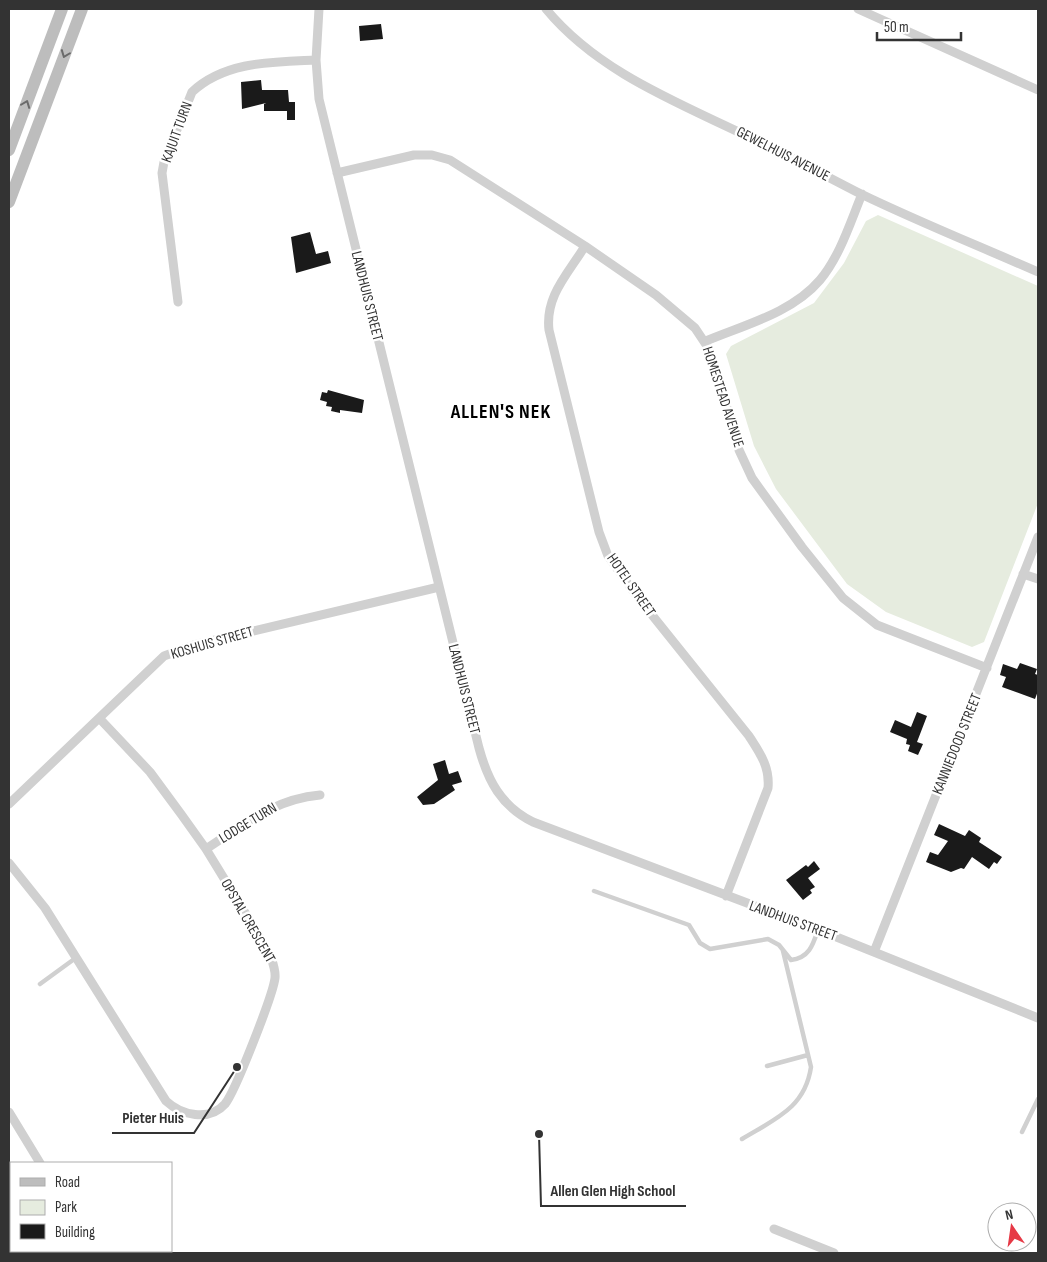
<svg xmlns="http://www.w3.org/2000/svg" width="1047" height="1262" font-family="'Sofia Sans Condensed',sans-serif">
<style>
.green{fill:#e6ecdf}
.building{fill:#1a1a1a}
.lines{fill:none;stroke-linecap:round;stroke-linejoin:round}
.service{stroke:#d0d0d0;stroke-width:4.5}
.minor{stroke:#d0d0d0;stroke-width:9}
.secondary{stroke:#bdbdbd;stroke-width:12}
.oneway{stroke:#6a6a6a}
.labels{text-anchor:middle;dominant-baseline:central;stroke-width:5;stroke-linejoin:round;paint-order:stroke}
.street-label{font-size:15px;fill:#333;stroke:#fff}
.district-label{font-size:20px;font-weight:bold;letter-spacing:1px;fill:#000;stroke:#fff}
.leader{fill:none;stroke:#333;stroke-width:2}
.callout-dot{fill:#333;stroke:#fff;stroke-width:2}
.callout-label{font-size:16px;text-anchor:middle;font-weight:bold;fill:#333;stroke:#fff;stroke-width:5;stroke-linejoin:round;paint-order:stroke}
</style>
<rect width="100%" height="100%" fill="#fff"/>
<path class="green" d="M 878,215 L 1038,286 L 1038,503 L 984,642 L 972,647 L 886,612 L 847,584 L 776,489 L 754,446 L 726,354 L 731,346 L 814,303 L 844,263 L 866,221 Z"/>
<path class="building" d="M 381,24 L 383,39 L 360,41 L 359,26 Z
M 261,80 L 262,90 L 288,90 L 289,102 L 295,102 L 295,120 L 287,120 L 287,111 L 264,111 L 264,104 L 266,103 L 242,109 L 241,82 Z
M 310,232 L 316,254 L 328,251 L 331,263 L 296,273 L 291,237 Z
M 328,390 L 364,400 L 362,413 L 340,410 L 340,413 L 331,411 L 332,407 L 326,406 L 327,402 L 320,400 L 322,392 L 327,393 Z
M 1020,663 L 1037,669 L 1035,674 L 1038,675 L 1038,691 L 1035,699 L 1002,687 L 1006,677 L 1000,675 L 1003,664 L 1017,669 Z
M 917,712 L 927,716 L 917,742 L 923,744 L 918,755 L 908,751 L 910,745 L 906,744 L 907,739 L 890,732 L 895,720 L 911,727 Z
M 445,760 L 449,774 L 458,771 L 462,782 L 452,785 L 455,790 L 434,804 L 423,805 L 417,797 L 438,780 L 433,764 Z
M 939,824 L 965,836 L 969,830 L 981,838 L 979,842 L 1002,857 L 997,864 L 994,862 L 989,869 L 972,857 L 964,869 L 961,868 L 951,872 L 926,862 L 930,852 L 938,855 L 948,841 L 934,835 Z
M 814,861 L 820,869 L 808,878 L 815,887 L 810,890 L 812,893 L 803,900 L 786,880 L 806,865 L 808,867 Z"/>
<g class="lines">
<path class="service" d="M 594,891 L 689,925 L 700,943 L 710,949 L 768,939 L 779,945 L 791,960 C 809,958 813,945 818,930
M 40,984 L 77,957
M 767,1066 L 808,1055
M 1022,1132 L 1038,1099
M 742,1139 C 775,1119 805,1108 811,1067 L 783,951"/>
<path class="minor" d="M 319,9 L 316,60 L 319,99 L 479,748 C 488,781 501,806 533,822 L 829,934 L 1038,1018
M 546,9 C 598,72 677,102 749,137 C 787,155 824,175 861,194 C 919,222 979,246 1038,272
M 858,9 L 1038,90
M 337,173 L 414,155 L 432,155 L 450,160 L 585,246 L 656,295 L 695,328 L 711,352 L 739,450 L 752,478 L 802,547 L 843,598 L 877,625 L 987,668
M 585,246 C 568,274 545,296 549,330 L 599,532 L 608,556 L 636,595 L 749,736 C 760,753 770,767 768,788 L 726,896
M 178,302 L 162,173 L 164,162 L 192,92 C 225,61 273,62 316,60
M 706,341 C 744,325 792,313 820,280 C 840,256 850,223 862,194
M 1023,574 L 1038,579
M 9,804 L 164,656 L 194,645 L 439,587
M 206,849 C 243,825 274,799 320,795
M 9,863 L 45,908 L 166,1101 C 181,1115 209,1122 225,1104 C 235,1092 273,995 275,978 C 276,969 272,961 269,952 L 206,849 L 181,814 L 150,772 L 100,719
M 874,952 L 1038,537
M 9,1112 L 40,1163
M 774,1229 L 834,1253
M 94,1251 L 96,1253"/>
<path class="secondary" d="M 9,150 L 62,9
M 9,202 L 82,9"/>
</g>
<defs><path id="oneway-chevron" d="M-2-3.5L2.5 0L-2 3.5" fill="none" stroke-width="1.6" stroke-linecap="round" stroke-linejoin="round" transform="scale(1.25)"/></defs>
<g class="oneway">
<use href="#oneway-chevron" transform="translate(65 54) rotate(111)"/>
<use href="#oneway-chevron" transform="translate(26 104) rotate(-69)"/>
</g>
<g class="labels">
<g class="street-label">
<text transform="translate(177 132) rotate(-70)">KAJUIT TURN</text>
<text transform="translate(783 154) rotate(27)">GEWELHUIS AVENUE</text>
<text transform="translate(367 296) rotate(76)">LANDHUIS STREET</text>
<text transform="translate(723 397) rotate(72)">HOMESTEAD AVENUE</text>
<text transform="translate(631 585) rotate(55)">HOTEL STREET</text>
<text transform="translate(212 643) rotate(-16)">KOSHUIS STREET</text>
<text transform="translate(464 689) rotate(76)">LANDHUIS STREET</text>
<text transform="translate(957 744) rotate(-68)">KANNIEDOOD STREET</text>
<text transform="translate(248 823) rotate(-31)">LODGE TURN</text>
<text transform="translate(248 921) rotate(60)">OPSTAL CRESCENT</text>
<text transform="translate(793 921) rotate(20)">LANDHUIS STREET</text>
</g>
<g class="district-label">
<text x="501" y="412">ALLEN'S NEK</text>
</g>
</g>
<path class="leader" d="M237 1067L194 1133H112M539 1134L541 1206H686"/>
<g class="callout-dot">
<circle cx="237" cy="1067" r="5"/>
<circle cx="539" cy="1134" r="5"/>
</g>
<g class="callout-label">
<text x="153" y="1123">Pieter Huis</text>
<text x="613" y="1196">Allen Glen High School</text>
</g>
<rect width="1047" height="1262" fill="none" stroke="#333333" stroke-width="20"/>
<rect x="10" y="1162" width="162" height="90" fill="#ffffff" stroke="#adadad"/>
<rect x="20" y="1178" width="25" height="8" fill="#bdbdbd" stroke="#adadad"/>
<text x="55" y="1187" font-size="15" fill="#333333">Road</text>
<rect x="20" y="1200" width="25" height="15" fill="#e6ecdf" stroke="#adadad"/>
<text x="55" y="1212" font-size="15" fill="#333333">Park</text>
<rect x="20" y="1224" width="25" height="15" fill="#1a1a1a" stroke="#adadad"/>
<text x="55" y="1237" font-size="15" fill="#333333">Building</text>
<g transform="translate(1012 1227) rotate(347)"><circle r="24" fill="#ffffff" stroke="#adadad"/>
<path d="M0-4L9 19L0 12L-9 19Z" fill="#e63946"/>
<text y="-8" font-size="14" font-weight="bold" text-anchor="middle" fill="#333333">N</text>
</g>
<path d="M877 32v8h84v-8" fill="none" stroke="#333333" stroke-width="2.5"/>
<text x="884" y="32" font-size="15" fill="#333333" stroke="#ffffff" stroke-width="4" paint-order="stroke">50 m</text>
</svg>
